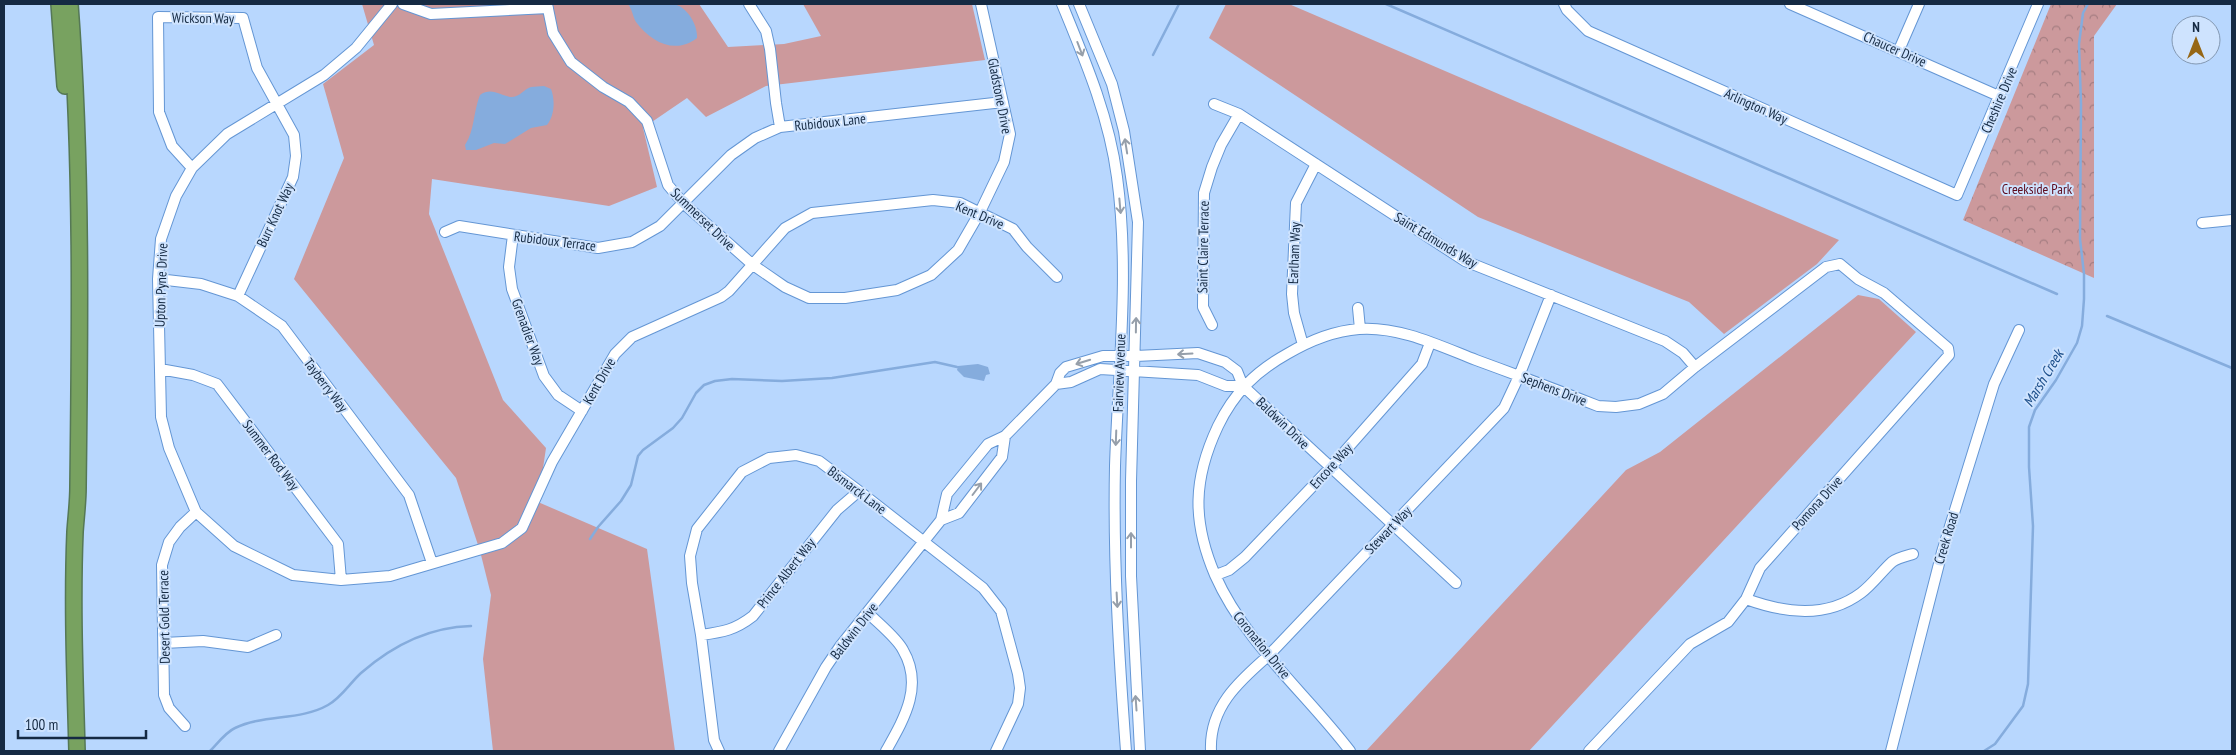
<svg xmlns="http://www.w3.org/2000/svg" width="2236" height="755" font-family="'PT Sans Narrow',sans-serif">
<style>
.grass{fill:#cc999c}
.park{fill:url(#park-crowns)}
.water{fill:#85acdd}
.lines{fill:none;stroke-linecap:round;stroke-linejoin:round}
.stream{stroke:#85acdd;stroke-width:2.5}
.minor-casing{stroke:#6496d4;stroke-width:12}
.highway-casing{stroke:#557856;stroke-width:18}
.minor{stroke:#fff;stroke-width:10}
.highway{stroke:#78a260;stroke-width:15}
.oneway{stroke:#969faa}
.labels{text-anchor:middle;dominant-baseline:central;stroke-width:4;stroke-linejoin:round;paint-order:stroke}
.street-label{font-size:14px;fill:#152a43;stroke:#cee3fe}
.park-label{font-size:14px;fill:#5c0a1d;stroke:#cee3fe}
.water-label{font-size:15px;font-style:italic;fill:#1b4d89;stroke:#cee3fe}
</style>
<defs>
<pattern id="park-crowns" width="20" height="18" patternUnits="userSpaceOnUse" patternTransform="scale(1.25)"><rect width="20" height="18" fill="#cc999c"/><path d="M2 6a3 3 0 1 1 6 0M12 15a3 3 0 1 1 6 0" fill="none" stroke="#a47d81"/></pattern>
</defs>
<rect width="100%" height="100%" fill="#b8d7fe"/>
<path class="grass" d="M 362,4 L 699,4 L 728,47 L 784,44 L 821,36 L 803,4 L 972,4 L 985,60 L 766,86 L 706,117 L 687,98 L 643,128 L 657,187 L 609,206 L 432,179 L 429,214 L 503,400 L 546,448 L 538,502 L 647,549 L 675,751 L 493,751 L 483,659 L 491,595 L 480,551 L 456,478 L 294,279 L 344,158 L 323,84 L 374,45 Z
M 1226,4 L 1289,4 L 1839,240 L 1817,264 L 1724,334 L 1689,302 L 1478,217 L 1209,38 Z
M 1858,295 L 1879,299 L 1916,332 L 1529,751 L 1366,751 L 1626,470 L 1660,452 Z"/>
<path class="park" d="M 2051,4 L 2117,4 L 2094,36 L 2094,278 L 1963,220 Z"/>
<path class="water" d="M 628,4 C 642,4 659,1 673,4 C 687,6 698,25 697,38 C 675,55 651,42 636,22 C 633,17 632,9 628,4 Z
M 531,87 L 544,86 L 551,89 C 555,99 555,115 547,125 L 531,128 L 505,144 L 494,143 L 476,150 L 466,150 L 465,145 C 475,130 473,112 480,95 C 491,87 500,95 510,97 C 519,98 524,89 531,87 Z
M 978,364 L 988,367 L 990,374 L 986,375 L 984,381 L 964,377 L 957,370 L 958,366 Z"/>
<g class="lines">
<path class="stream" d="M 1386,4 L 2057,294
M 1153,55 L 1179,4
M 2107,316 L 2232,368
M 590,539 L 598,527 L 621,501 L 631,485 L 638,456 L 643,450 L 673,428 L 682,418 L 696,393 L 704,385 L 715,381 L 732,379 L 782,381 L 832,378 L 935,362 L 957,367
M 210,751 C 217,744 226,732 235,728 C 264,714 300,721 328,705 C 341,698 350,683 361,673 C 392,646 430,627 471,626
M 1984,751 L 1995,744 L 2023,706 L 2028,684 L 2033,526 L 2029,467 L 2029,427 L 2035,410 L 2056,380 L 2077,343 L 2082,326 L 2084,299 L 2084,274 L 2080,239 L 2081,104 L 2079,44 L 2083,13 L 2088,4"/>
<g class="minor-casing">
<path id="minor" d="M 392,4 L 356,48 L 324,75 L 227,134 L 192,168 L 176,196 L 161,239 L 158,279 L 161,417 L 169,448 L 196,512 L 234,546 L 293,575 L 341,580 L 390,576 L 502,543 L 522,528 L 552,462 L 615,354 L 632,337 L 721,297 L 729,291 L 785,228 L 812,213 L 933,200 L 960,203 L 1013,229 L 1027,247 L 1057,277
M 403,4 L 431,14 L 548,8
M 547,4 L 553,33 L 571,62 L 603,87 L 629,102 L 647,121 L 668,185 L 683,203 L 753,265 L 785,287 L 809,298 L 845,298 L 897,290 L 931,275 L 958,250 L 980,212 L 1004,162 L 1010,134 L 981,4
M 749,4 L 766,31 L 770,49 L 776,103 L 780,127
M 1062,4 C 1085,60 1109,116 1117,177 C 1130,272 1118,371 1115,466 C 1113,561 1119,657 1126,751
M 1079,4 L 1112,84 L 1124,131 L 1138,222 L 1131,481 L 1131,576 L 1140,751
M 1564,4 L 1567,10 L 1588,31 L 1957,195 L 2038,4
M 1790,4 L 2001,97
M 1899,50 L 1919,4
M 1214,104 L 1239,114 L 1465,261 L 1665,341 L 1683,353 L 1695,367
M 192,168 L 172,146 L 159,112 L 158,17 L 243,18 L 257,68 L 294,135 L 296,156 L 293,177 L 238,296
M 2202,223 L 2232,220
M 445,232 L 459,226 L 598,248 L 632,242 L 660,226 L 731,155 L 755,138 L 780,127 L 1003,102
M 513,235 L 509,267 L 512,289 L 544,376 L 558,395 L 582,411
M 158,279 L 201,284 L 238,296 L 282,326 L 409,495 L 432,563
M 1358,308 L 1360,329
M 1212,325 L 1203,307 L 1204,193 L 1212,167 L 1221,145 L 1239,114
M 1303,345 L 1294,313 L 1292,294 L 1296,203 L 1316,164
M 160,369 L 193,375 L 217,384 L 338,544 L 341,580
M 1056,384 L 1071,382 L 1100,369 L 1198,375 L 1226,386 L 1243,386
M 941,520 L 959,513 L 1002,457 L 1005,436
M 1216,575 L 1229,570 L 1245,557 L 1330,468 L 1422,364 L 1430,343
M 1746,599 C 1785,613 1826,619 1861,593 C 1873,584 1881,572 1892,562 C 1897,558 1906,556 1913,554
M 868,613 C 878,623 897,638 903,650 C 924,686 904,719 886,751
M 701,635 C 723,632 735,630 753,616 L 837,510 L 859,491
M 164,643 L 203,641 L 248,647 L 276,635
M 185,726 L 169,708 L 164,695 L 162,565 L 169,542 L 180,527 L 196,512
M 719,751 L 714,740 L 701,635 L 692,583 L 690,556 L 697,529 L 742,472 L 769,458 L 796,455 L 819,461 L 859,491 L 983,588 L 1001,611 L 1018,674 L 1020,688 L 1018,704 L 996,751
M 779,751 L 826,667 L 841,645 L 941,520 L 947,494 L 988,444 L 1005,436 L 1056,384 L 1060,373 L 1066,367 L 1103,356 L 1136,356 L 1198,353 L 1225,362 L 1237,371 L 1243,386 L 1456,583
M 1211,751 C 1209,708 1238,682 1268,656 L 1504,408 L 1519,376 L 1551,295
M 1350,751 C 1306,693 1245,643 1215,575 C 1192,521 1193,479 1218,426 C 1234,393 1255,372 1287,354 C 1309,341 1333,331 1359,329 C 1399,326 1440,346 1476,360 C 1517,375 1557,390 1598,406 L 1616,407 L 1639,404 L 1663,394 L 1695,367 L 1826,267 L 1840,264 L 1858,279 L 1884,293 L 1948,348 L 1949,355 L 1760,568 L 1746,599 L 1728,622 L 1690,644 L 1589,751
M 1891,751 L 1942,552 L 1994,384 L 2019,330"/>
</g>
<g class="highway-casing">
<path id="highway" d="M 59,4 L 65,86
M 70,4 C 82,164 80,326 78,487 C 78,502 76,517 75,532 C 72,605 75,678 77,751"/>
</g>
<use href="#minor" class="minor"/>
<use href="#highway" class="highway"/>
</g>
<defs><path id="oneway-shaft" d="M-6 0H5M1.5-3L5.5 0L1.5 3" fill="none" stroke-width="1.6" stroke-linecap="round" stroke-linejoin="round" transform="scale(1.25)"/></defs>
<g class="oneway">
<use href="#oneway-shaft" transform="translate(1080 49) rotate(69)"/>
<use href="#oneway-shaft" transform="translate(1126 146) rotate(-99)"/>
<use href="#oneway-shaft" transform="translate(1120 206) rotate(85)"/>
<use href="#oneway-shaft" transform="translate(1136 325) rotate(-89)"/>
<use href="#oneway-shaft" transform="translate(1185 354) rotate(177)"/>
<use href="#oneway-shaft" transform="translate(1083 362) rotate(163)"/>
<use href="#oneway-shaft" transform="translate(1116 438) rotate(92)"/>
<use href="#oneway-shaft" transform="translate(977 489) rotate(-53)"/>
<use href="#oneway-shaft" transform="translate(1131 540) rotate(-90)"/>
<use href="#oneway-shaft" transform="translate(1117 600) rotate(87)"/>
<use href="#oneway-shaft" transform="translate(1136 703) rotate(-94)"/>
</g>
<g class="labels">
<g class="street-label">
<text transform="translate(203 18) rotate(1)">Wickson Way</text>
<text transform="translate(1895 49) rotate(24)">Chaucer Drive</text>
<text transform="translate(1000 96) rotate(79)">Gladstone Drive</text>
<text transform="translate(1999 100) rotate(-67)">Cheshire Drive</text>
<text transform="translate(1756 106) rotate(24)">Arlington Way</text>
<text transform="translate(830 122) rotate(-6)">Rubidoux Lane</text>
<text transform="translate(275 215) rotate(-65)">Burr Knot Way</text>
<text transform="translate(980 215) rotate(23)">Kent Drive</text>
<text transform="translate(703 219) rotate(44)">Summerset Drive</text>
<text transform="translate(1436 240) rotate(31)">Saint Edmunds Way</text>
<text transform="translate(555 241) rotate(7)">Rubidoux Terrace</text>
<text transform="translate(1203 247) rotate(-89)">Saint Claire Terrace</text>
<text transform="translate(1294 253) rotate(-88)">Earlham Way</text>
<text transform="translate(161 285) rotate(-88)">Upton Pyne Drive</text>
<text transform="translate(528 332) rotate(70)">Grenadier Way</text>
<text transform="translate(1119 373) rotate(-88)">Fairview Avenue</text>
<text transform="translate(599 381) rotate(-60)">Kent Drive</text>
<text transform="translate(326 385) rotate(53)">Tayberry Way</text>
<text transform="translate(1554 389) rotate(21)">Sephens Drive</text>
<text transform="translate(1283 423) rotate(44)">Baldwin Drive</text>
<text transform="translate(271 455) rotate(53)">Summer Rod Way</text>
<text transform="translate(1331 466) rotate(-48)">Encore Way</text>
<text transform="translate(857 490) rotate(37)">Bismarck Lane</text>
<text transform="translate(1817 503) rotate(-48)">Pomona Drive</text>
<text transform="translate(1388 530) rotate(-46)">Stewart Way</text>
<text transform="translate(1946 538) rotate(-73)">Creek Road</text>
<text transform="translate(786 573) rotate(-52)">Prince Albert Way</text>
<text transform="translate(164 617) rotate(-91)">Desert Gold Terrace</text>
<text transform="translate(854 631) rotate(-52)">Baldwin Drive</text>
<text transform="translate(1262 645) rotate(51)">Coronation Drive</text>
</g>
<g class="park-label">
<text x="2037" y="189">Creekside Park</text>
</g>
<g class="water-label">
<text transform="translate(2043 378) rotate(-59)">Marsh Creek</text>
</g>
</g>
<rect width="2236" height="755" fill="none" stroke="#152a43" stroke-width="10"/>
<g transform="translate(2196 40)"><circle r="24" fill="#cee3fe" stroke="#8499b3"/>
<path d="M0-4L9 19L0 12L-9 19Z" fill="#966716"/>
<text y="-8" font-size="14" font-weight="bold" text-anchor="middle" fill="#152a43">N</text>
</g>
<path d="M18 730v8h128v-8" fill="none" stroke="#152a43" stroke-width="2.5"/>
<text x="25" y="730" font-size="15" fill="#152a43" stroke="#cee3fe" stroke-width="4" paint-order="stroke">100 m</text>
</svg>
